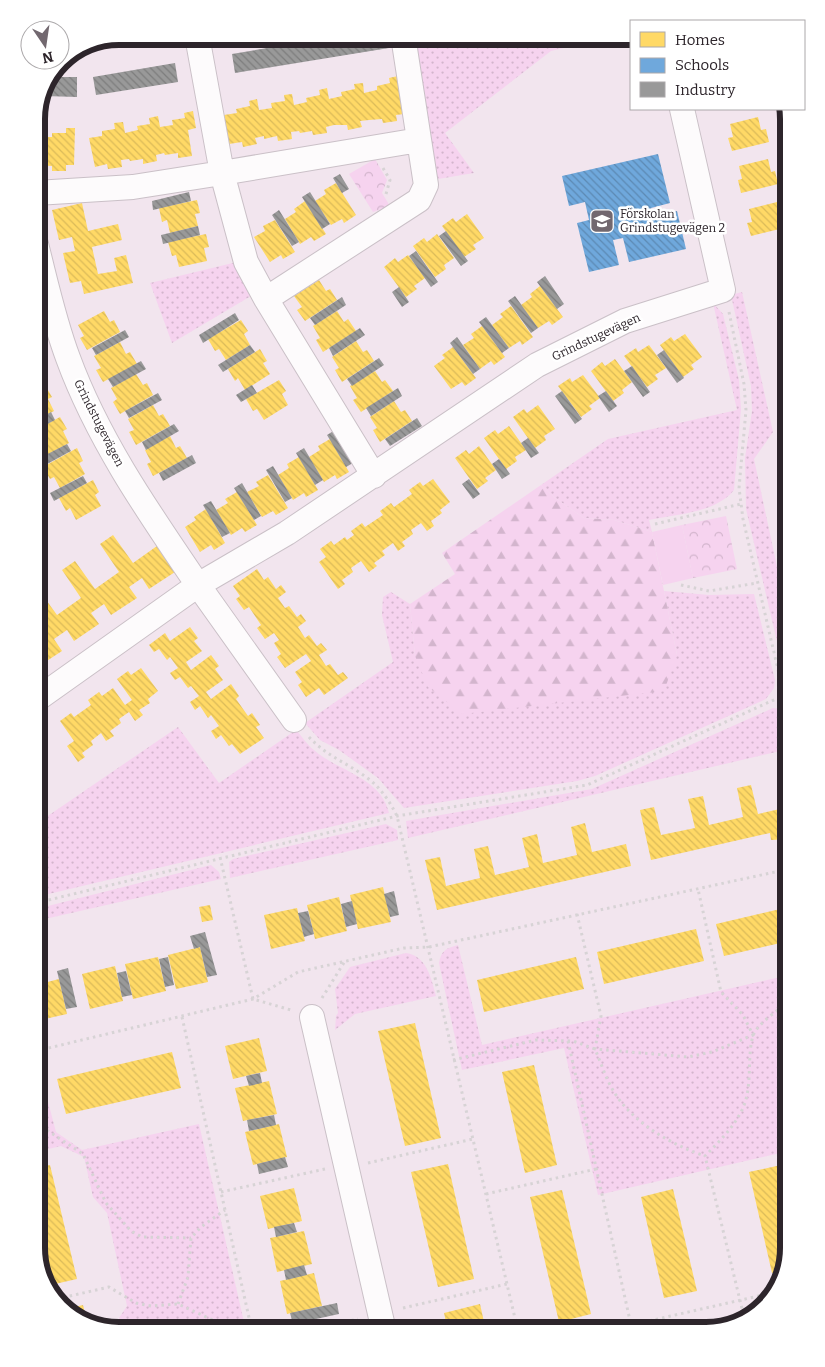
<svg xmlns="http://www.w3.org/2000/svg" width="825" height="1367" font-family="Bitter,serif">
<style>
.grass{fill:url(#grass-dots)}
.forest{fill:url(#forest-firs)}
.park{fill:url(#park-crowns)}
.garden{fill:#f6d3ef}
.homes{fill:url(#homes-back-hatch)}
.schools{fill:url(#schools-back-hatch)}
.industry{fill:url(#industry-back-hatch)}
.lines{fill:none;stroke-linecap:round;stroke-linejoin:round}
.minor-casing{stroke:#cac0c7;stroke-width:26}
.path{stroke:#d7d3d5;stroke-width:3;stroke-dasharray:2.5 4;stroke-linecap:butt}
.minor{stroke:#fdfbfc;stroke-width:24}
.labels{text-anchor:middle;dominant-baseline:central;stroke-width:5;stroke-linejoin:round;paint-order:stroke}
.poi-label{font-size:12px;fill:#2d252b;stroke:#fff;text-anchor:start}
.street-label{font-size:12px;fill:#2d252b;stroke:#fff}
.rim{fill:none;stroke:#2d252b;stroke-width:6}
</style>
<defs>
<pattern id="grass-dots" width="8" height="8" patternUnits="userSpaceOnUse" patternTransform="scale(1.25)"><rect width="8" height="8" fill="#f6d3ef"/><path d="M2 2h.1M6 6h.1" fill="none" stroke="#d3b5cd" stroke-width="1.8" stroke-linecap="round"/></pattern>
<pattern id="forest-firs" width="22" height="20" patternUnits="userSpaceOnUse" patternTransform="scale(1.25)"><rect width="22" height="20" fill="#f6d3ef"/><path d="M5 1l3.5 6h-7zM16 11l3.5 6h-7z" fill="#d3b5cd"/></pattern>
<pattern id="park-crowns" width="20" height="18" patternUnits="userSpaceOnUse" patternTransform="scale(1.25)"><rect width="20" height="18" fill="#f6d3ef"/><path d="M2 6a3 3 0 1 1 6 0M12 15a3 3 0 1 1 6 0" fill="none" stroke="#d3b5cd"/></pattern>
<pattern id="homes-back-hatch" width="6" height="6" patternUnits="userSpaceOnUse" patternTransform="scale(1.25)"><rect width="6" height="6" fill="#ffd966"/><path d="M-1 5l2 2M0 0l6 6M5-1l2 2" fill="none" stroke="#dbba59"/></pattern>
<pattern id="schools-back-hatch" width="6" height="6" patternUnits="userSpaceOnUse" patternTransform="scale(1.25)"><rect width="6" height="6" fill="#6fa8dc"/><path d="M-1 5l2 2M0 0l6 6M5-1l2 2" fill="none" stroke="#5c89b3"/></pattern>
<pattern id="industry-back-hatch" width="6" height="6" patternUnits="userSpaceOnUse" patternTransform="scale(1.25)"><rect width="6" height="6" fill="#999"/><path d="M-1 5l2 2M0 0l6 6M5-1l2 2" fill="none" stroke="#7d7d7d"/></pattern>
</defs>
<rect width="100%" height="100%" fill="#f2e5ee"/>
<path class="grass" d="M 457,36 L 615,36 L 551,51 L 445,133 L 474,173 L 432,180 L 409,44 Z
M 241,261 L 256,293 L 172,343 L 150,283 Z
M 742,292 L 773,432 L 754,459 L 782,590 L 789,589 L 789,678 L 782,663 L 746,509 L 745,458 L 752,411 L 751,386 L 731,295 Z
M 713,303 L 723,314 L 739,380 L 741,409 L 734,490 C 716,513 676,514 649,520 L 652,532 L 614,520 L 584,518 L 555,498 L 541,485 L 608,439 L 737,410 Z
M 664,591 L 709,595 L 754,594 L 775,680 L 774,688 L 766,699 L 595,776 L 577,781 L 404,808 L 378,778 L 339,750 L 320,740 L 305,723 L 393,662 L 382,615 L 383,597 L 391,592 L 410,604 L 415,656 L 677,655 Z
M 773,708 L 780,709 L 785,715 L 789,749 L 408,838 L 406,821 L 592,789 Z
M 178,727 L 219,783 L 296,730 C 302,736 307,745 314,750 C 337,771 381,777 389,813 L 36,897 L 36,824 Z
M 386,824 L 397,830 L 398,840 L 230,878 L 229,862 L 233,859 Z
M 211,865 L 219,872 L 221,879 L 36,921 L 36,909 Z
M 458,945 L 482,1045 L 789,975 L 789,1019 L 787,1020 L 789,1151 L 598,1195 L 564,1048 L 462,1070 L 439,963 C 441,951 446,948 458,945 Z
M 406,953 C 427,956 431,978 436,996 L 355,1014 L 335,1030 L 336,1016 L 338,1013 L 335,989 L 350,967 Z
M 36,1056 L 56,1132 L 82,1150 L 199,1124 L 246,1331 L 122,1331 L 119,1318 L 127,1306 L 107,1213 L 93,1197 L 84,1157 L 61,1146 L 36,1152 Z"/>
<path class="forest" d="M 541,485 L 555,498 L 584,518 L 614,520 L 652,532 L 677,655 L 664,691 L 462,714 L 428,687 L 415,656 L 410,604 L 455,574 L 442,553 Z"/>
<path class="park" d="M 375,159 L 387,180 L 382,193 L 390,206 L 373,212 L 349,174 Z
M 43,294 L 53,334 L 36,340 L 36,295 Z
M 726,516 L 737,569 L 693,578 L 682,525 Z"/>
<path class="garden" d="M 682,525 L 693,578 L 663,585 L 652,532 Z"/>
<path class="homes" d="M 398,76 L 404,114 L 396,115 L 397,121 L 383,123 L 382,119 L 369,120 L 360,121 L 362,127 L 348,130 L 347,125 L 334,125 L 326,127 L 327,133 L 313,135 L 312,131 L 300,133 L 299,131 L 291,132 L 292,139 L 278,141 L 277,136 L 264,139 L 264,136 L 255,138 L 257,144 L 243,147 L 242,142 L 229,144 L 224,115 L 237,113 L 236,109 L 250,106 L 249,101 L 257,99 L 259,110 L 272,108 L 271,103 L 285,101 L 284,95 L 292,94 L 294,105 L 307,102 L 306,98 L 320,95 L 319,90 L 327,88 L 329,99 L 342,96 L 341,92 L 355,89 L 354,84 L 363,83 L 364,93 L 377,90 L 377,86 L 390,83 L 389,78 Z
M 193,111 L 196,128 L 188,130 L 192,156 L 178,158 L 178,153 L 165,155 L 164,153 L 156,155 L 157,161 L 143,164 L 143,159 L 130,161 L 129,159 L 121,160 L 122,167 L 108,169 L 107,164 L 95,167 L 89,138 L 102,136 L 102,131 L 115,129 L 114,123 L 123,122 L 125,133 L 138,130 L 137,126 L 150,124 L 149,118 L 158,116 L 160,127 L 173,125 L 172,120 L 185,118 L 184,113 Z
M 758,117 L 761,130 L 766,129 L 769,142 L 732,151 L 728,138 L 733,137 L 730,124 Z
M 36,127 L 39,127 L 39,137 L 52,137 L 52,133 L 66,133 L 66,128 L 75,128 L 74,165 L 66,165 L 66,171 L 52,171 L 52,166 L 36,165 Z
M 768,159 L 771,172 L 775,171 L 778,184 L 741,193 L 738,180 L 742,179 L 739,166 Z
M 336,183 L 356,215 L 344,223 L 342,219 L 331,225 L 315,201 L 326,194 L 324,190 Z
M 197,200 L 200,213 L 195,214 L 198,226 L 170,233 L 167,220 L 162,222 L 159,208 Z
M 305,201 L 326,234 L 314,241 L 311,237 L 300,244 L 285,219 L 296,212 L 294,209 Z
M 777,202 L 780,215 L 785,214 L 788,227 L 751,236 L 747,223 L 752,222 L 749,209 Z
M 82,203 L 88,231 L 118,224 L 122,240 L 92,247 L 98,274 L 117,271 L 114,258 L 126,255 L 133,283 L 84,294 L 81,281 L 70,283 L 63,253 L 75,251 L 72,237 L 59,240 L 52,210 Z
M 467,214 L 484,238 L 473,245 L 476,249 L 464,257 L 442,226 L 453,218 L 456,222 Z
M 275,220 L 295,252 L 283,259 L 281,255 L 270,262 L 254,237 L 265,231 L 263,226 Z
M 206,234 L 209,247 L 204,248 L 207,261 L 179,267 L 176,255 L 172,256 L 168,242 Z
M 437,234 L 454,258 L 444,265 L 446,269 L 435,277 L 413,246 L 424,238 L 427,242 Z
M 408,255 L 425,278 L 414,286 L 417,289 L 406,297 L 384,267 L 395,258 L 398,262 Z
M 319,280 L 326,291 L 330,289 L 337,300 L 305,321 L 297,310 L 302,307 L 294,296 Z
M 540,286 L 563,317 L 552,325 L 549,321 L 538,328 L 521,305 L 532,297 L 530,294 Z
M 511,306 L 533,337 L 522,345 L 520,341 L 509,348 L 492,325 L 503,317 L 500,314 Z
M 104,311 L 110,322 L 114,320 L 120,332 L 87,350 L 80,338 L 84,336 L 78,325 Z
M 337,311 L 344,322 L 348,319 L 356,331 L 323,352 L 316,340 L 320,338 L 313,326 Z
M 241,320 L 248,331 L 244,334 L 250,345 L 226,360 L 219,349 L 215,351 L 208,339 Z
M 482,326 L 505,357 L 494,365 L 491,361 L 480,369 L 463,345 L 474,338 L 471,334 Z
M 685,334 L 702,357 L 691,365 L 694,369 L 683,377 L 660,345 L 671,337 L 674,341 Z
M 356,341 L 363,352 L 367,350 L 374,361 L 342,382 L 335,370 L 339,368 L 332,357 Z
M 120,342 L 126,354 L 130,352 L 137,364 L 103,382 L 96,370 L 101,368 L 94,356 Z
M 649,345 L 666,368 L 655,375 L 658,379 L 647,387 L 624,356 L 636,348 L 638,352 Z
M 453,347 L 476,378 L 465,386 L 462,382 L 451,389 L 434,366 L 445,358 L 442,355 Z
M 260,349 L 267,361 L 263,363 L 270,374 L 245,390 L 238,378 L 235,381 L 228,369 Z
M 615,359 L 632,382 L 622,390 L 624,393 L 613,401 L 591,371 L 602,362 L 605,366 Z
M 375,371 L 382,382 L 385,380 L 393,391 L 361,412 L 353,400 L 357,398 L 350,386 Z
M 136,374 L 143,385 L 147,383 L 153,395 L 120,414 L 113,402 L 117,399 L 111,388 Z
M 583,375 L 600,398 L 589,406 L 592,409 L 581,417 L 558,386 L 570,378 L 572,382 Z
M 279,380 L 286,391 L 282,394 L 288,405 L 264,420 L 257,409 L 253,411 L 246,399 Z
M 45,385 L 52,397 L 48,399 L 54,411 L 36,420 L 36,389 Z
M 394,401 L 401,412 L 405,410 L 412,421 L 380,442 L 373,430 L 377,428 L 370,417 Z
M 153,405 L 159,416 L 163,414 L 170,426 L 136,445 L 129,432 L 134,430 L 128,419 Z
M 538,405 L 555,429 L 544,436 L 546,440 L 535,448 L 513,417 L 524,409 L 527,413 Z
M 60,417 L 67,429 L 63,431 L 69,443 L 43,457 L 36,445 L 36,430 Z
M 509,426 L 526,450 L 515,457 L 517,461 L 506,469 L 484,438 L 495,430 L 498,434 Z
M 170,436 L 176,448 L 180,446 L 187,458 L 153,476 L 147,464 L 151,462 L 145,450 Z
M 330,439 L 349,472 L 337,479 L 335,475 L 324,482 L 309,457 L 320,450 L 318,446 Z
M 479,446 L 496,470 L 485,478 L 488,481 L 477,489 L 455,458 L 466,450 L 469,454 Z
M 77,448 L 83,461 L 79,463 L 85,474 L 60,488 L 54,477 L 50,479 L 43,467 Z
M 299,457 L 318,490 L 306,497 L 304,493 L 293,500 L 278,475 L 289,468 L 287,464 Z
M 268,475 L 288,508 L 276,515 L 273,511 L 262,517 L 247,492 L 259,486 L 256,482 Z
M 433,479 L 450,502 L 440,510 L 442,513 L 431,521 L 434,526 L 427,531 L 421,523 L 411,530 L 413,534 L 402,542 L 405,546 L 398,551 L 393,543 L 382,551 L 385,555 L 374,563 L 377,566 L 369,572 L 361,561 L 351,568 L 353,572 L 342,580 L 345,584 L 338,589 L 319,562 L 326,557 L 320,549 L 331,541 L 334,545 L 345,537 L 347,540 L 354,535 L 351,531 L 362,523 L 365,527 L 383,515 L 380,511 L 391,503 L 394,507 L 412,494 L 409,490 L 420,482 L 423,486 Z
M 93,480 L 99,492 L 95,495 L 101,506 L 76,520 L 70,508 L 66,511 L 59,498 Z
M 237,492 L 257,525 L 245,532 L 242,528 L 231,535 L 216,510 L 228,503 L 225,499 Z
M 206,509 L 225,543 L 214,550 L 211,545 L 200,552 L 185,527 L 196,520 L 194,517 Z
M 113,535 L 133,563 L 157,546 L 175,572 L 149,589 L 142,578 L 129,587 L 137,598 L 111,615 L 104,604 L 91,613 L 99,624 L 74,641 L 67,630 L 54,639 L 62,651 L 36,668 L 36,630 L 44,625 L 36,614 L 36,586 L 57,615 L 81,598 L 62,570 L 75,561 L 95,589 L 119,572 L 100,544 Z
M 257,569 L 264,580 L 268,577 L 276,589 L 281,585 L 286,592 L 278,598 L 285,608 L 289,606 L 297,617 L 301,614 L 306,621 L 298,627 L 305,638 L 309,635 L 317,646 L 321,643 L 327,650 L 319,655 L 326,666 L 330,664 L 338,675 L 343,672 L 348,678 L 324,695 L 319,688 L 306,697 L 298,685 L 302,682 L 295,672 L 311,661 L 306,654 L 285,668 L 277,657 L 281,654 L 274,643 L 279,640 L 274,633 L 265,639 L 257,628 L 261,625 L 249,607 L 244,610 L 236,599 L 240,596 L 233,586 Z
M 190,627 L 198,638 L 194,641 L 202,651 L 186,662 L 191,670 L 211,655 L 219,666 L 215,669 L 223,680 L 206,692 L 211,699 L 231,684 L 239,696 L 236,699 L 248,716 L 252,713 L 260,725 L 256,727 L 264,738 L 240,754 L 232,744 L 229,746 L 221,735 L 216,739 L 211,731 L 219,726 L 211,715 L 208,718 L 200,706 L 195,710 L 190,702 L 199,696 L 191,686 L 188,688 L 180,677 L 175,680 L 170,673 L 178,668 L 170,657 L 167,660 L 159,649 L 154,652 L 149,645 L 165,633 L 170,641 Z
M 141,668 L 158,691 L 148,699 L 150,703 L 139,710 L 143,715 L 135,721 L 129,712 L 119,719 L 121,723 L 110,731 L 114,736 L 106,741 L 101,733 L 91,741 L 93,745 L 82,753 L 85,757 L 78,762 L 67,746 L 74,741 L 60,721 L 71,713 L 74,717 L 91,705 L 88,700 L 99,692 L 102,696 L 113,688 L 125,705 L 132,700 L 117,679 L 128,671 L 131,675 Z
M 751,785 L 758,814 L 789,807 L 789,839 L 771,840 L 770,833 L 651,860 L 640,810 L 654,807 L 661,835 L 695,828 L 688,799 L 703,796 L 709,825 L 743,817 L 737,788 Z
M 585,823 L 592,852 L 626,844 L 631,866 L 437,910 L 425,860 L 440,857 L 446,886 L 480,878 L 474,849 L 488,846 L 495,875 L 529,867 L 522,838 L 537,834 L 543,863 L 577,855 L 571,827 Z
M 383,887 L 391,922 L 358,929 L 350,895 Z
M 339,897 L 347,931 L 315,939 L 307,905 Z
M 210,905 L 213,920 L 202,922 L 199,907 Z
M 789,907 L 789,941 L 724,956 L 716,924 Z
M 297,908 L 305,941 L 271,949 L 264,915 Z
M 696,929 L 704,961 L 604,984 L 597,952 Z
M 200,947 L 208,982 L 176,989 L 168,955 Z
M 158,957 L 166,991 L 133,999 L 125,964 Z
M 576,957 L 584,989 L 484,1012 L 477,980 Z
M 115,966 L 123,1001 L 90,1009 L 82,974 Z
M 59,979 L 67,1014 L 36,1021 L 36,985 Z
M 415,1023 L 441,1138 L 405,1146 L 378,1031 Z
M 259,1038 L 267,1071 L 233,1079 L 225,1046 Z
M 172,1052 L 181,1088 L 66,1114 L 57,1079 Z
M 534,1065 L 557,1165 L 525,1173 L 502,1072 Z
M 269,1081 L 277,1114 L 243,1121 L 235,1088 Z
M 279,1124 L 287,1157 L 253,1165 L 245,1132 Z
M 448,1164 L 474,1279 L 438,1287 L 411,1172 Z
M 50,1165 L 77,1279 L 46,1286 L 36,1248 L 36,1168 Z
M 781,1165 L 789,1199 L 789,1249 L 782,1271 L 772,1273 L 749,1172 Z
M 294,1188 L 302,1221 L 268,1229 L 260,1196 Z
M 673,1189 L 697,1291 L 664,1298 L 641,1197 Z
M 562,1190 L 591,1314 L 559,1322 L 530,1197 Z
M 304,1231 L 312,1264 L 277,1272 L 270,1238 Z
M 314,1273 L 322,1306 L 287,1314 L 280,1281 Z
M 480,1304 L 486,1331 L 448,1331 L 444,1313 Z
M 83,1305 L 87,1322 L 73,1317 L 66,1309 Z"/>
<path class="schools" d="M 658,154 L 670,203 L 651,208 L 653,217 L 677,211 L 686,249 L 629,262 L 623,238 L 613,240 L 619,265 L 589,272 L 577,223 L 589,220 L 585,202 L 569,206 L 562,176 Z"/>
<path class="industry" d="M 337,36 L 387,36 L 389,48 L 235,73 L 232,54 Z
M 413,36 L 450,36 L 450,37 L 414,43 Z
M 175,63 L 178,82 L 96,95 L 93,77 Z
M 53,77 L 77,77 L 77,97 L 44,96 Z
M 340,174 L 349,189 L 342,193 L 333,178 Z
M 189,192 L 191,201 L 153,210 L 152,201 Z
M 310,192 L 330,224 L 322,229 L 302,197 Z
M 279,210 L 299,242 L 292,246 L 272,215 Z
M 198,226 L 200,235 L 163,244 L 161,235 Z
M 446,231 L 468,261 L 461,266 L 439,236 Z
M 416,251 L 438,282 L 431,287 L 409,256 Z
M 545,276 L 564,304 L 557,309 L 537,282 Z
M 399,287 L 409,302 L 402,307 L 392,292 Z
M 515,296 L 538,328 L 531,333 L 508,301 Z
M 342,297 L 346,305 L 315,325 L 310,318 Z
M 235,313 L 239,320 L 203,343 L 199,335 Z
M 486,317 L 509,348 L 502,353 L 479,322 Z
M 360,328 L 365,335 L 333,356 L 329,348 Z
M 125,330 L 129,337 L 96,355 L 92,348 Z
M 457,337 L 480,369 L 473,374 L 450,343 Z
M 250,345 L 255,352 L 223,372 L 218,365 Z
M 664,350 L 684,378 L 677,383 L 657,355 Z
M 379,358 L 384,365 L 352,386 L 347,379 Z
M 141,361 L 146,369 L 113,387 L 108,379 Z
M 632,366 L 650,392 L 643,397 L 624,371 Z
M 39,378 L 43,386 L 36,389 L 36,379 Z
M 252,385 L 257,393 L 241,402 L 236,395 Z
M 398,388 L 402,396 L 371,416 L 366,408 Z
M 562,391 L 582,419 L 575,424 L 555,396 Z
M 606,391 L 617,406 L 609,412 L 598,396 Z
M 158,393 L 162,400 L 129,418 L 125,411 Z
M 51,412 L 55,420 L 36,430 L 36,420 Z
M 417,418 L 422,426 L 390,446 L 385,439 Z
M 174,424 L 179,431 L 146,450 L 142,442 Z
M 335,430 L 353,463 L 346,467 L 327,435 Z
M 528,438 L 539,453 L 531,458 L 521,443 Z
M 67,444 L 71,451 L 38,469 L 36,460 Z
M 304,448 L 323,480 L 315,485 L 296,453 Z
M 192,455 L 196,463 L 163,481 L 159,473 Z
M 499,459 L 510,474 L 502,479 L 492,464 Z
M 273,466 L 292,498 L 285,502 L 266,470 Z
M 83,476 L 87,483 L 54,501 L 50,493 Z
M 469,479 L 480,494 L 473,499 L 462,484 Z
M 242,483 L 261,516 L 254,520 L 234,488 Z
M 211,501 L 230,533 L 222,537 L 203,505 Z
M 394,891 L 399,915 L 390,917 L 384,894 Z
M 352,901 L 357,924 L 346,927 L 341,904 Z
M 308,911 L 314,934 L 304,937 L 298,913 Z
M 205,932 L 217,975 L 207,977 L 200,947 L 194,949 L 190,936 Z
M 168,957 L 174,985 L 165,987 L 159,959 Z
M 68,968 L 77,1007 L 66,1009 L 57,971 Z
M 126,971 L 132,995 L 122,997 L 117,973 Z
M 260,1073 L 262,1083 L 249,1086 L 246,1076 Z
M 274,1115 L 276,1125 L 249,1131 L 247,1120 Z
M 285,1157 L 288,1167 L 259,1174 L 257,1164 Z
M 294,1223 L 297,1232 L 276,1237 L 274,1227 Z
M 304,1265 L 307,1275 L 286,1280 L 284,1270 Z
M 337,1303 L 339,1314 L 293,1324 L 290,1313 Z"/>
<g class="lines">
<g class="minor-casing">
<path id="minor" d="M 403,36 L 426,185 L 419,200 L 266,299 L 246,262 L 222,173 L 419,140
M 36,193 L 133,187 L 222,173 L 199,47
M 36,244 C 46,283 54,321 68,358 C 98,440 149,513 198,585 L 287,533 L 537,365 L 625,321 L 723,290 L 682,109
M 266,299 L 374,476
M 36,700 L 198,585 L 294,720
M 312,1017 L 384,1331"/>
</g>
<path class="path" d="M 383,168 L 390,180 L 386,194
M 729,312 L 744,384 L 746,410 L 739,488 L 743,519 L 789,717
M 655,524 L 741,504
M 681,585 L 709,591 L 757,583
M 309,737 C 325,755 347,763 366,777 C 380,787 389,800 397,816 L 518,1331
M 220,857 L 253,999 L 291,1010
M 36,903 L 397,816 L 587,785 L 789,693
M 577,914 L 601,1016 L 595,1049 L 688,1057 L 712,1052 L 753,1035 L 743,1015 L 721,992 L 698,889
M 322,998 L 345,961
M 781,1007 L 789,1041
M 182,1017 L 252,1331
M 568,1041 L 631,1325
M 36,1051 L 253,999 L 298,972 L 404,948 L 429,947 L 789,869
M 453,1060 L 536,1040 L 573,1041 L 595,1049 C 601,1063 606,1079 614,1092 C 633,1123 672,1145 705,1156
M 36,1123 L 83,1154 L 106,1203 L 131,1231 L 142,1237 L 191,1238
M 368,1163 L 473,1139
M 221,1192 L 325,1169
M 486,1194 L 596,1169
M 57,1299 L 109,1287 L 136,1303 L 151,1306 L 178,1304 L 215,1321 L 251,1326
M 178,1304 L 188,1277 L 191,1238 L 201,1227 L 225,1210
M 403,1308 L 507,1284
M 745,1321 L 705,1156 C 718,1143 732,1129 741,1112 C 754,1087 746,1060 753,1036 C 756,1025 779,1009 789,1002
M 224,1331 L 229,1324
M 307,1331 L 358,1319
M 605,1331 L 776,1292"/>
<use href="#minor" class="minor"/>
</g>
<defs>
<g id="school-square" transform="scale(1.25)"><rect x="-9" y="-9" width="18" height="18" rx="4" fill="#72686f" stroke="#fff"/><path d="M0-5L7-2L0 1L-7-2ZM-4 1L0 2.5L4 1V4Q0 6-4 4Z" fill="#fff"/></g>
</defs>
<g fill-rule="evenodd">
<use href="#school-square" x="602" y="221"/>
</g>
<g class="labels">
<g class="poi-label">
<text x="620" y="214">Förskolan<tspan x="620" dy="14">Grindstugevägen 2</tspan></text>
</g>
<g class="street-label">
<text transform="translate(596 337) rotate(-25)">Grindstugevägen</text>
<text transform="translate(99 423) rotate(63)">Grindstugevägen</text>
</g>
</g>
<path d="M0 0H825V1367H0ZM119 45H706A74 74 0 0 1 780 119V1248A74 74 0 0 1 706 1322H119A74 74 0 0 1 45 1248V119A74 74 0 0 1 119 45Z" fill="#fff" fill-rule="evenodd"/>
<path class="rim" d="M119 45H706A74 74 0 0 1 780 119V1248A74 74 0 0 1 706 1322H119A74 74 0 0 1 45 1248V119A74 74 0 0 1 119 45Z"/>
<rect x="630" y="20" width="175" height="90" fill="#ffffff" stroke="#aba8aa"/>
<rect x="640" y="32" width="25" height="15" fill="#ffd966" stroke="#aba8aa"/>
<text x="675" y="45" font-size="15" fill="#2d252b">Homes</text>
<rect x="640" y="58" width="25" height="15" fill="#6fa8dc" stroke="#aba8aa"/>
<text x="675" y="70" font-size="15" fill="#2d252b">Schools</text>
<rect x="640" y="82" width="25" height="15" fill="#999999" stroke="#aba8aa"/>
<text x="675" y="95" font-size="15" fill="#2d252b">Industry</text>
<g transform="translate(45 45) rotate(167)"><circle r="24" fill="#ffffff" stroke="#aba8aa"/>
<path d="M0-4L9 19L0 12L-9 19Z" fill="#72686f"/>
<text y="-8" font-size="14" font-weight="bold" text-anchor="middle" fill="#2d252b">N</text>
</g>
</svg>
